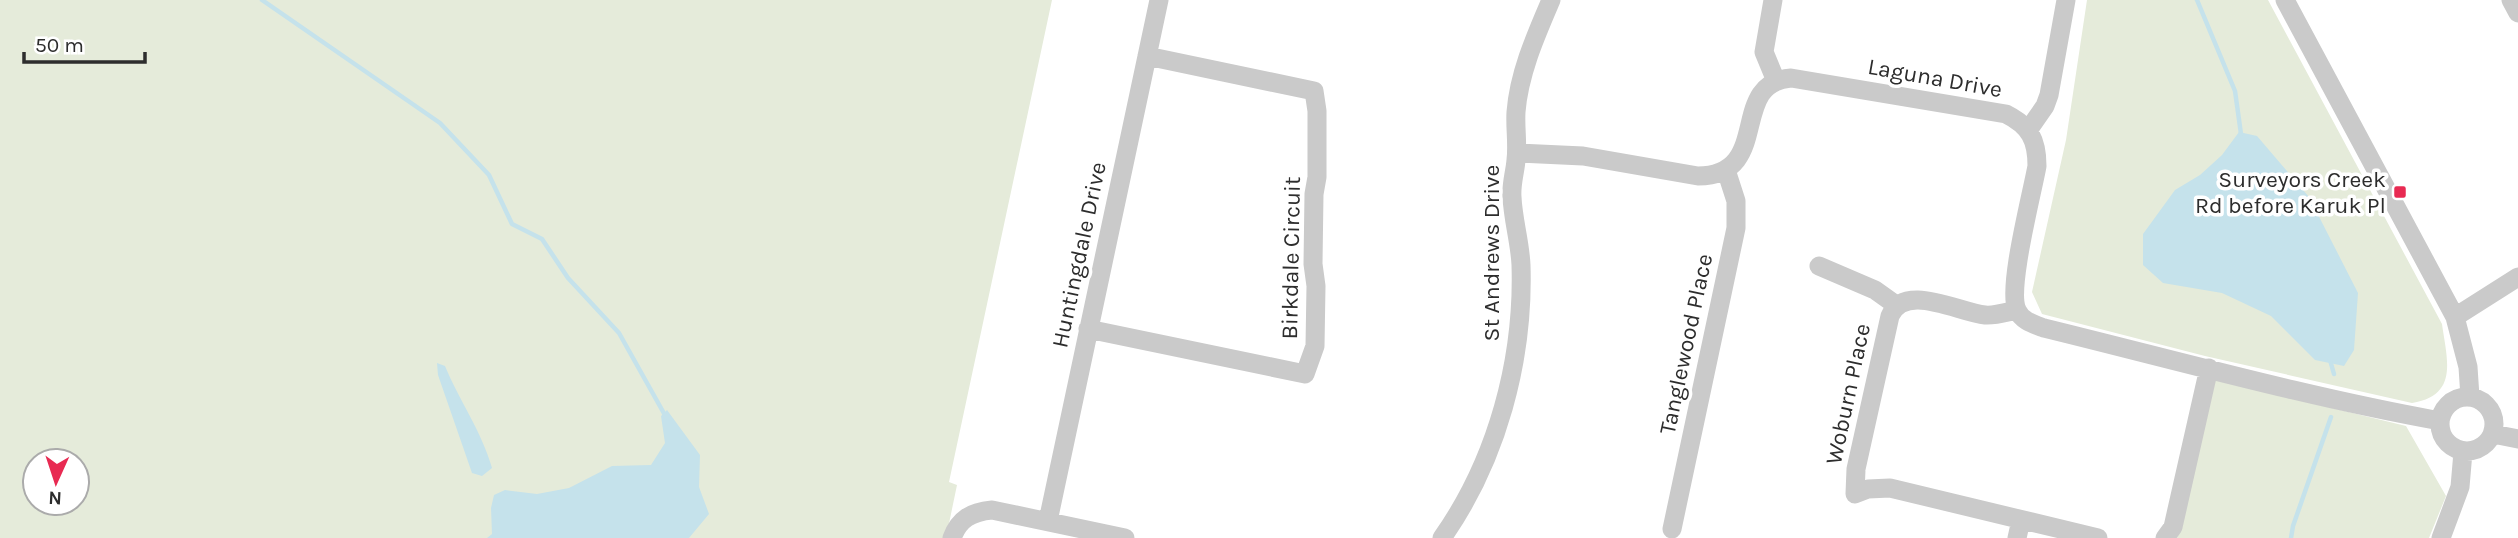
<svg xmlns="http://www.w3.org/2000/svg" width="2518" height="538" font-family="Karla,sans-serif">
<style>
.green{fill:#e5ebda;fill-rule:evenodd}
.water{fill:#c5e2eb}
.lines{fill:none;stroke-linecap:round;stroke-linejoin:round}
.stream{stroke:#c5e2eb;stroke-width:4.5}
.minor{stroke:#cacaca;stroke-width:19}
.poi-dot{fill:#e82a52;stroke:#fff;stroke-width:2.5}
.labels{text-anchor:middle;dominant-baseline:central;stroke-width:7;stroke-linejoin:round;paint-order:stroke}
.street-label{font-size:23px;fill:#2d2d2d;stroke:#fff}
.poi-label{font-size:23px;fill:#2d2d2d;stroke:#fff;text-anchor:end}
</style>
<rect width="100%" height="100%" fill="#fff"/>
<path class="green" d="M 0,0 L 1052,0 L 949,482 L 957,485 L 946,538 L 0,538 ZM 35,461 L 77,461 L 77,503 L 35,503 Z
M 2087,0 L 2268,0 L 2442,324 C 2447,360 2459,395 2412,403 L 2205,356 L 2042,314 L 2032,292 L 2066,140 Z
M 2214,379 L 2406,426 L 2446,496 L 2429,538 L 2177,538 Z"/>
<path class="water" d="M 2239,132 L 2257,136 L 2309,197 L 2358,293 L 2354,350 L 2344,366 L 2315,360 L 2271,316 L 2222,293 L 2163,283 L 2143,265 L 2143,234 L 2175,190 L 2200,175 L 2222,155 Z
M 437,363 L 445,366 C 459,400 482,432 492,468 L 482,476 L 472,473 L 438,375 Z
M 667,410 L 700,455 L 699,487 L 709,514 L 689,538 L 487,538 L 492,534 L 491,508 L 494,495 L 505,490 L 537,494 L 569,488 L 612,466 L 651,465 L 665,443 L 661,416 Z"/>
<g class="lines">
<path class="stream" d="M 262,0 L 440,123 L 489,175 L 512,224 L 542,239 L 568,278 L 619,333 L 666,417
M 2197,0 L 2235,91 L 2241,134
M 2330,360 L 2334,374
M 2291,538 L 2293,526 L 2331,417"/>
<path class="minor" d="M 1773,0 L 1764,52 L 1776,81
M 2285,0 L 2455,317 L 2468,367 L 2470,397
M 2511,0 L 2518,13
M 2029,129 L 2045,106 L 2049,95 L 2066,0
M 1517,153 L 1583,156 L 1698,176 C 1774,175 1727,83 1791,78 L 2006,114 C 2030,126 2037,140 2037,166 C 2032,194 2007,289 2017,310 C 2022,321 2033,324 2044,328 C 2175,360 2307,397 2440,421
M 1819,266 L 1875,290 L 1896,305
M 2017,310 C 2007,312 1995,316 1985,315 C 1958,312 1904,282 1890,316 L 1856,469 L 1855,494 L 1868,489 L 1890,488 L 2098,538
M 2455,317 L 2518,277
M 1088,329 L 1305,374 L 1315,346 L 1316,286 L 1313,264 L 1314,194 L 1317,177 L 1317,111 L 1314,91 L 1147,56
M2440 424a27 27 0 1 1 54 0a27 27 0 1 1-54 0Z
M 2493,434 L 2518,439
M 1048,521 L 1159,0
M 1672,529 L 1736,228 L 1736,201 L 1726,170
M 952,538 C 959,519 971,512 992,510 L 1125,538
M 1442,538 C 1497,460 1524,360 1521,265 C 1520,242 1513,220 1512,197 C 1511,183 1515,173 1516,160 C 1518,144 1515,128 1516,112 C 1519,73 1536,35 1551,0
M 2017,538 L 2021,520
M 2165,538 L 2173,527 L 2209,368
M 2441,538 L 2460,487 L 2463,452"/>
</g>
<rect class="poi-dot" x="2393" y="185" width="14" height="14" rx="3.5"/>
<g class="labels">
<g class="street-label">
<text transform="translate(1935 78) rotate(10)">Laguna Drive</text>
<text transform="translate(1491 253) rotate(-90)">St Andrews Drive</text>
<text transform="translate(1079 255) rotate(-78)">Huntingdale Drive</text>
<text transform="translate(1291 258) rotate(-89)">Birkdale Circuit</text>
<text transform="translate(1686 344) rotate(-78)">Tanglewood Place</text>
<text transform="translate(1848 394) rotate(-78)">Woburn Place</text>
</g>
<g class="poi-label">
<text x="2386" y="179">Surveyors Creek<tspan x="2386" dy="26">Rd before Karuk Pl</tspan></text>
</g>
</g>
<g transform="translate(56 482) rotate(183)"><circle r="33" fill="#ffffff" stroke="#ababab" stroke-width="2"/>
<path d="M0-5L12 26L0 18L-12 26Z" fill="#e82a52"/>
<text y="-10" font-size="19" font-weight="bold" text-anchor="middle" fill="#2d2d2d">N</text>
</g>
<path d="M24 52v10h121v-10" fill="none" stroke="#2d2d2d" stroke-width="3.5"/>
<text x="35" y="52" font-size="21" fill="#2d2d2d" stroke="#ffffff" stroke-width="5" paint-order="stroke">50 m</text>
</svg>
